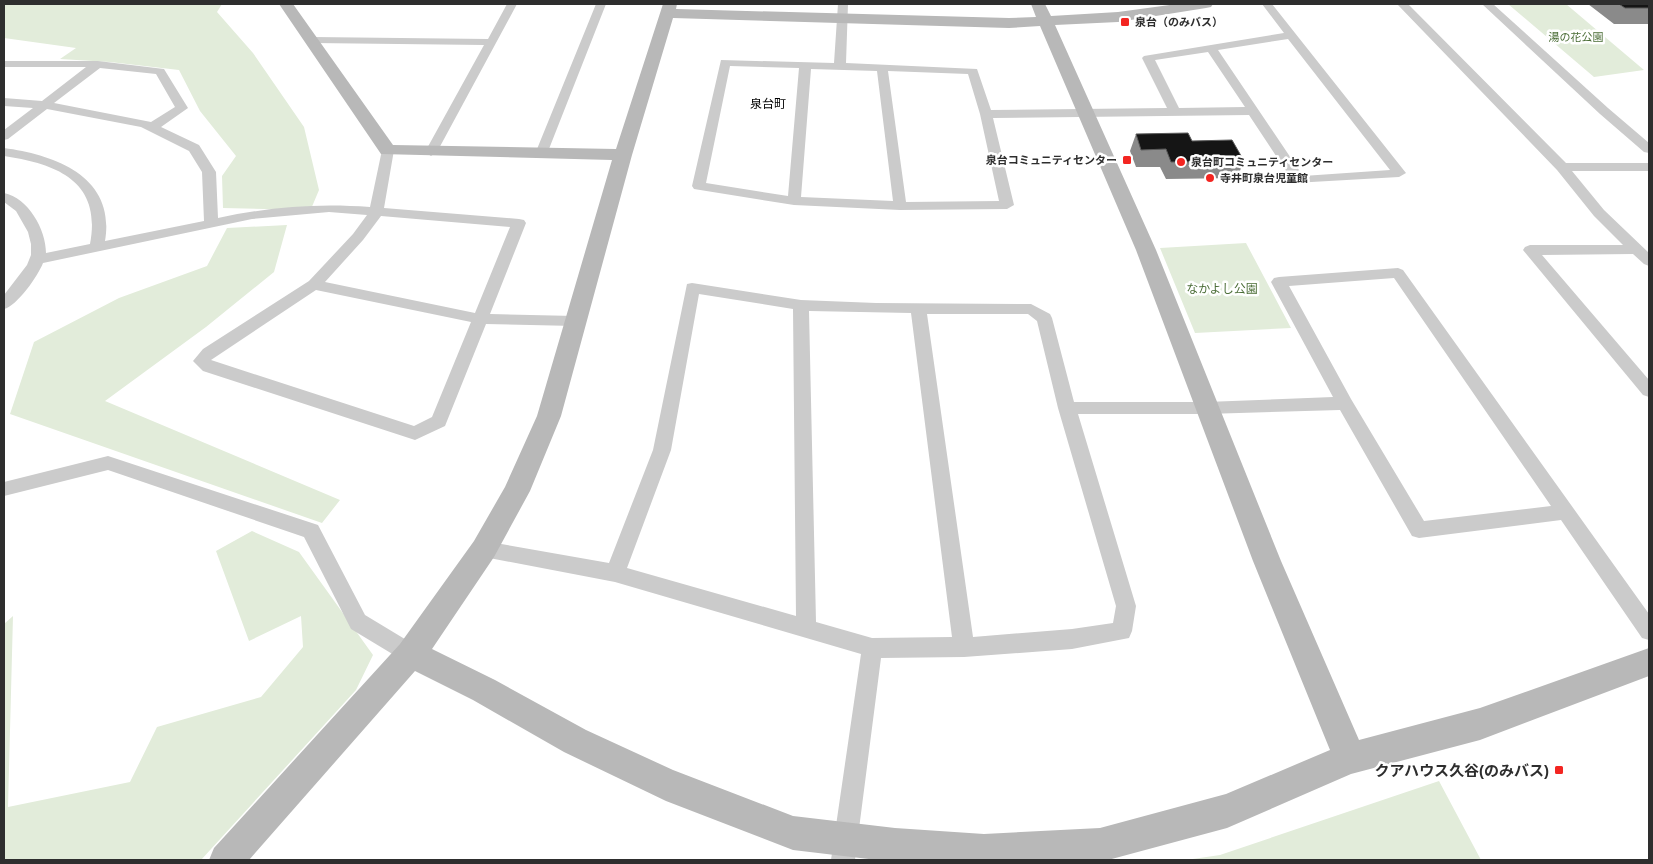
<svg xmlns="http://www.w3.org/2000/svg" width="1653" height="864" font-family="Arial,'Noto Sans JP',sans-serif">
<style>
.green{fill:#e2ecda}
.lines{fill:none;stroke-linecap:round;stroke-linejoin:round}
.street{fill:#cbcbcb;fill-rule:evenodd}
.secondary{fill:#b8b8b8;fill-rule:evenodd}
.wall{fill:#8a8a8a}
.building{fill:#151515;stroke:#5b5b5b}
.poi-dot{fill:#f32521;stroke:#fff;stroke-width:2}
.labels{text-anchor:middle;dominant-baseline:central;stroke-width:5;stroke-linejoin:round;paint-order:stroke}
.far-poi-label{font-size:11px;font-weight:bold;fill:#2e2e2e;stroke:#fff;text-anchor:start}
.far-park-label{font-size:11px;fill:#4b6d37;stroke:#fff}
.far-quarter-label{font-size:12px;fill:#000;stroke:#fff}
.park-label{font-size:12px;fill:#4b6d37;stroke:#fff}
.near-poi-label{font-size:15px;font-weight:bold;fill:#2e2e2e;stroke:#fff;text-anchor:end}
</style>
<rect width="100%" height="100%" fill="#fff"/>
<path class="green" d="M 4,4 L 222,4 L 217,12 L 253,53 L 304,127 L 319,190 L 311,209 L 304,210 L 223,208 L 222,176 L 236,156 L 200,111 L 179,70 L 110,62 L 60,59 L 76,48 L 4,38 Z
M 1508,4 L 1566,4 L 1644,70 L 1594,77 Z
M 287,225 L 274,272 L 206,327 L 105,401 L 340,500 L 322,523 L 10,414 L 34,342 L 119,298 L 207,266 L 227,228 Z
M 1246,243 L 1291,328 L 1195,333 L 1160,248 Z
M 252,531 L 299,552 L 373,655 L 356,690 L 201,860 L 4,860 L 4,624 L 13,616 L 8,807 L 130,782 L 157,727 L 261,697 L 303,647 L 301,616 L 249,641 L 216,551 Z
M 1439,781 L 1481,860 L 1186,860 L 1220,855 Z"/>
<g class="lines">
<path class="street" d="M 507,4 L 517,4 L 437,152 L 431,156 L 425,152 L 484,45 L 313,43 L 307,40 L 313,37 L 488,39 Z
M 596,4 L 606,4 L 547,154 L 546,157 L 536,157 L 535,154 Z
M 838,4 L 848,4 L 846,63 L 977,69 L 991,110 L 1167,108 L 1142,58 L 1144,56 L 1284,33 L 1262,4 L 1272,4 L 1406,173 L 1399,177 L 1294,183 L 1249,115 L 993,118 L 1014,205 L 1007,209 L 900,210 L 794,205 L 694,189 L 692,186 L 721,60 L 834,63 ZM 1288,39 L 1390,170 L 1303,176 L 1218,50 ZM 1208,52 L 1245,107 L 1179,108 L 1155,60 ZM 730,66 L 799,68 L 788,196 L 706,183 ZM 811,69 L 877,71 L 893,201 L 801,197 ZM 888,71 L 968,74 L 980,114 L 999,201 L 906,202 Z
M 1397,4 L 1408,4 L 1566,163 L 1649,163 L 1649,171 L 1572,171 L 1604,210 L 1649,253 L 1649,266 L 1644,264 L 1633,254 L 1542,255 L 1649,380 L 1649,397 L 1643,395 L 1523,250 L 1525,247 L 1530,245 L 1623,245 L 1594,216 L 1557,170 Z
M 1482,4 L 1493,4 L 1608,108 L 1649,143 L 1649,153 L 1644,152 L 1600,114 Z
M 4,61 L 98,61 L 164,69 L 188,108 L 161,127 L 199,145 L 216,172 L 218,218 C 270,207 317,203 370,207 L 382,150 L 388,146 L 393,147 L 394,150 L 384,208 L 519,219 L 524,220 L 526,223 L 490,314 L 575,316 L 581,317 L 583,321 L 581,325 L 575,326 L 486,324 L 445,426 L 415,440 L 203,371 L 193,361 L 203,349 L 309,281 L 353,234 L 367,215 L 329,212 L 252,219 L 43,263 C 38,276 17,306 4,309 L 4,295 L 27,265 L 31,255 L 31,244 L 28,232 L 16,211 L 4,202 L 4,193 C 28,198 46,229 46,253 L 90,244 C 102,181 57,164 4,156 L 4,148 C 56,155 116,177 105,241 L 204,221 L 202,172 L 189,151 L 141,127 L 47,109 L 8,139 L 4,140 L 4,130 L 33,108 L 4,106 L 4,98 L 42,101 L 86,67 L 4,67 ZM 100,68 L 156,74 L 175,107 L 151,122 L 54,103 ZM 381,216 L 510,227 L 475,313 L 325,282 L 363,240 ZM 316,290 L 471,322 L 432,417 L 414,426 L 211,360 Z
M 1398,268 L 1403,270 L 1649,614 L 1649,640 L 1642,638 L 1561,520 L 1419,538 L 1412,536 L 1340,410 L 1206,414 L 1078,414 L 1136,606 L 1132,631 L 1129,638 L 1072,649 L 964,657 L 881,658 L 855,860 L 831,860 L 861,654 L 615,582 L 484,557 L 477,555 L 474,549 L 477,543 L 484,541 L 609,563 L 653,450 L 687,284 L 692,283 L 801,300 L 876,303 L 1031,304 L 1050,314 L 1052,318 L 1074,402 L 1206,402 L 1333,397 L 1271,282 L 1274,278 L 1279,277 ZM 1394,278 L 1551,506 L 1424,521 L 1351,399 L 1289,286 ZM 699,294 L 793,309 L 796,616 L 627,568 L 671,450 ZM 809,311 L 911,313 L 952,637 L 872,638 L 816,622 ZM 927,314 L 1028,314 L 1037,321 L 1058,408 L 1116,606 L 1113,623 L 1072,629 L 973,637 Z
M 108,456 L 318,525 L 365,615 L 418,647 L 422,654 L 418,661 L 411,664 L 404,661 L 351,629 L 304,537 L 108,470 L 4,496 L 4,482 Z"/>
<path class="secondary" d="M 279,4 L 293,4 L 393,145 L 616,149 L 663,4 L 677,4 L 676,9 L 1009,18 L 1036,17 L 1031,4 L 1045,4 L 1051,16 L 1118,12 L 1177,4 L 1213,4 L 1211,7 L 1206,8 L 1118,22 L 1055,25 L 1156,250 L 1281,561 L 1359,740 L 1480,708 L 1649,648 L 1649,676 L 1480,740 L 1351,774 L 1227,828 L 1108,860 L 877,860 L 793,850 L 666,801 L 564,752 L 473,700 L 415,671 L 249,860 L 209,860 L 214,848 L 400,644 L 474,541 L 505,487 L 537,416 L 612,160 L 381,154 ZM 673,18 L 1009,28 L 1040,26 L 1136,250 L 1253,561 L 1330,750 L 1226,794 L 1100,828 L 984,834 L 895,828 L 793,816 L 673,770 L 586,730 L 495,680 L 432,649 L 494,557 L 530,491 L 561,416 L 632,155 Z"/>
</g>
<path class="wall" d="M 1588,4 L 1649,4 L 1649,24 L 1614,24 Z
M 1136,134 L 1192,141 L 1244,161 L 1237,178 L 1166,179 L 1160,167 L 1136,167 L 1130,151 Z"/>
<path class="building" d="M 1619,4 L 1649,4 L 1649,8 L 1625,8 Z
M 1188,133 L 1192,141 L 1232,140 L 1244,161 L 1171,162 L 1166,149 L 1141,150 L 1136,134 Z"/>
<g class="poi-dot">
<rect x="1120" y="17" width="10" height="10" rx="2.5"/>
<rect x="1122" y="155" width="10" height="10" rx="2.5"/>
<circle cx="1181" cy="162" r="5"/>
<circle cx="1210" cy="178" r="5"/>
<rect x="1554" y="765" width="10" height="10" rx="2.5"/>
</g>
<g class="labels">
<g class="far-poi-label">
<text x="1135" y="22">泉台（のみバス）</text>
<text x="1117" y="160" text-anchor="end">泉台コミュニティセンター</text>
<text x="1191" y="162">泉台町コミュニティセンター</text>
<text x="1220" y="178">寺井町泉台児童館</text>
</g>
<g class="far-park-label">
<text x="1576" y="37">湯の花公園</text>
</g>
<g class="far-quarter-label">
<text x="768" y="104">泉台町</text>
</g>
<g class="park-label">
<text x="1222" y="289">なかよし公園</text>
</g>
<g class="near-poi-label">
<text x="1549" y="770">クアハウス久谷(のみバス)</text>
</g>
</g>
<rect width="1653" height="864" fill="none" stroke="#2e2e2e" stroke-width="10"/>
</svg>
